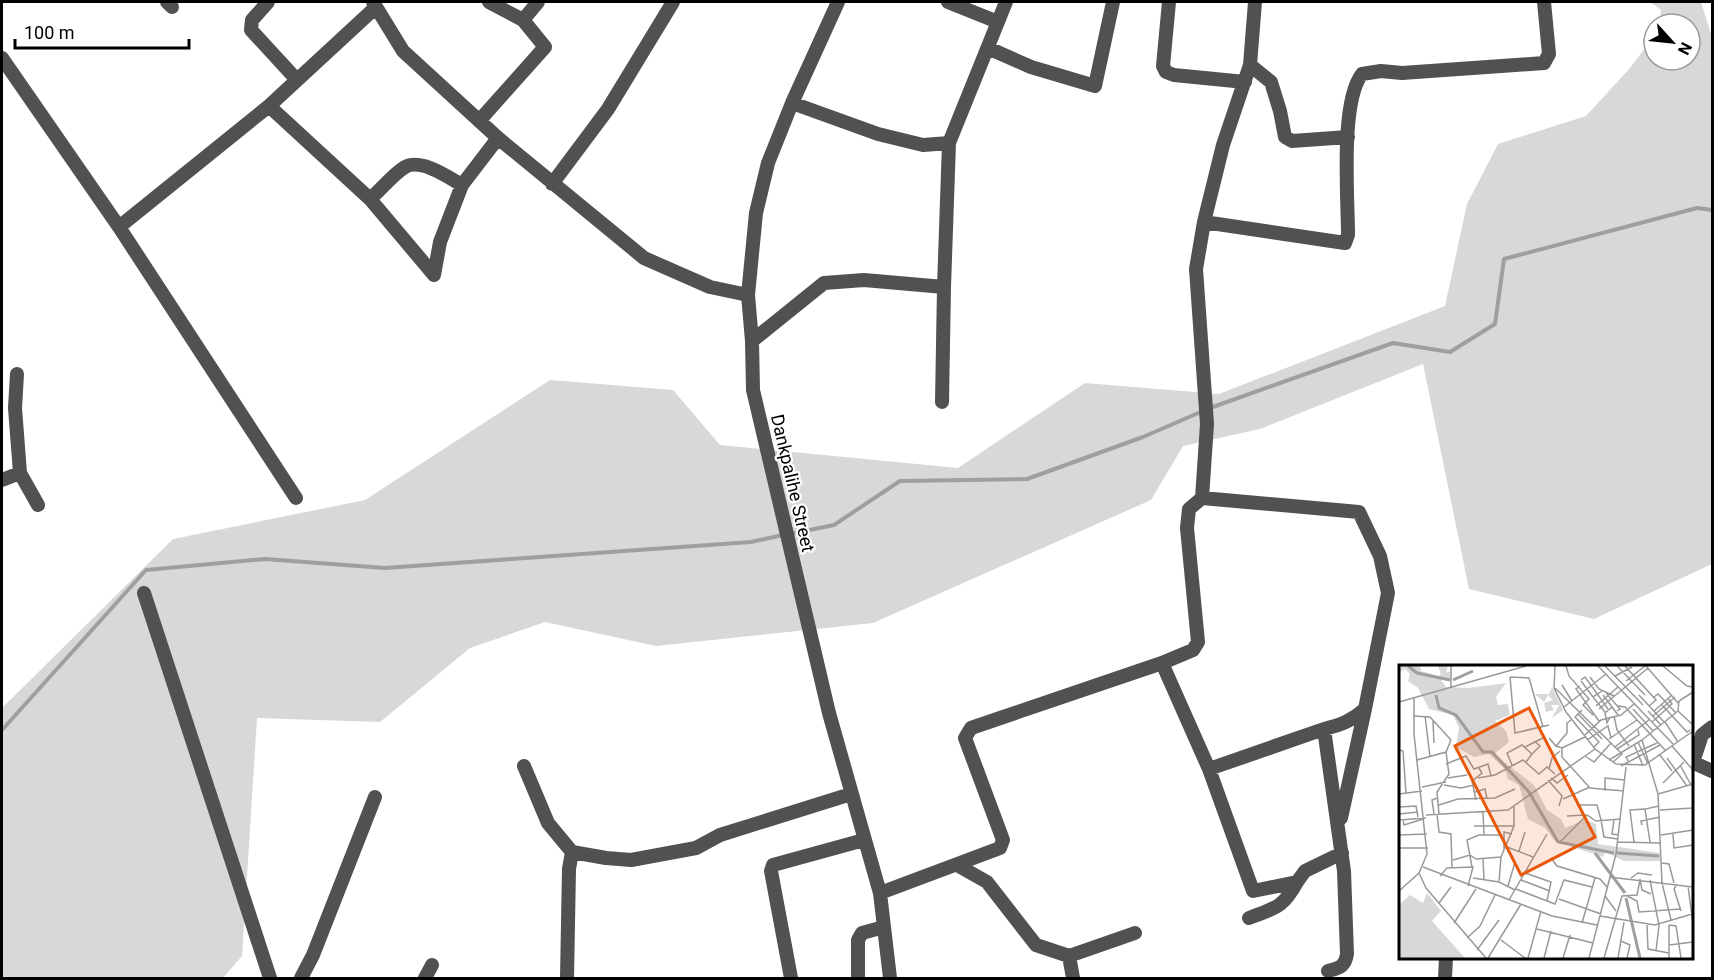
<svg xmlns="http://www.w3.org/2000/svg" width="1714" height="980" font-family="Roboto,sans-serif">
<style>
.green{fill:#d8d8d8}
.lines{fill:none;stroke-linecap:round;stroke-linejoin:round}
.stream{stroke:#9f9f9f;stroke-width:4}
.minor{stroke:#515151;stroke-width:14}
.labels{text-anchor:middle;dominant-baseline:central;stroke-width:4.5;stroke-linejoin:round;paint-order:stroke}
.street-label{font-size:18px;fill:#000;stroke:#fff}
.inset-river{fill:none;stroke:#9f9f9f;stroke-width:3}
.inset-road{fill:none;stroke:#999;stroke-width:1.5}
.view{fill:#e8590c;fill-opacity:0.15;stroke:#e8590c;stroke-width:3}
.inset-edge{fill:none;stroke:#000;stroke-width:3}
</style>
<rect width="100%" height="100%" fill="#fff"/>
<path class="green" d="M 1650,2 L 1701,2 L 1712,37 L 1712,564 L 1594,619 L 1469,589 L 1423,364 L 1260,429 L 1183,446 L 1151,500 L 873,623 L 656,646 L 545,622 L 470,648 L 380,722 L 257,718 L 242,956 L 223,978 L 2,978 L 2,708 L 173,539 L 365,500 L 550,380 L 673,390 L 720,445 L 958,468 L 1085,383 L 1219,394 L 1445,306 L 1467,204 L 1498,144 L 1586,116 L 1630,68 L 1654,36 L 1654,60 L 1690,60 L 1690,24 L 1659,24 L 1661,10 Z"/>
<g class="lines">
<path class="stream" d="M 1210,408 L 1393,343 L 1450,352 L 1495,324 L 1504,259 L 1697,208 L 1712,210
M 790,534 L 834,525 L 900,481 L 1027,479 L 1143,437 L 1203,411
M 2,730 L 146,570 L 265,559 L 385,568 L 751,542 L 783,535"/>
<path class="minor" d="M 167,2 L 172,7
M 268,2 L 252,20 L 251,30 L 297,80
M 373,2 L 403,51 L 498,138 L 644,258 L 710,287 L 748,295
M 838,2 L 792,103 L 768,163 L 756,213 L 748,295 L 752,341 L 753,390 L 829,713 L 880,893 L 890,978
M 948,2 L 998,22
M 1169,2 L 1163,66 L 1166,72 L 1174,75 L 1245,82
M 523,20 L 538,2
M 988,48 L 1031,67 L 1095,86 L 1113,2
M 2,58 L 119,227 L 296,498
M 1250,65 L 1271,82 L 1280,111 L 1285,137 L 1292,141 L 1348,137
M 792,103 L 878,134 L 923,145 L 949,143
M 269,106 L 370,199 L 434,275
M 479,121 L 545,47 L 523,20 L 489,2
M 552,184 L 608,109 L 673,2
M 370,199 C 381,190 392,175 405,167 C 421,158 448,177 462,185 L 498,138
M 1204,222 L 1345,243 L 1348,235 C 1348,197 1340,102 1362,74 L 1381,71 L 1402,73 L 1544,63 L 1549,54 L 1544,2
M 119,227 L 269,106 L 375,8
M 434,275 L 440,242 L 462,185
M 752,341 L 824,283 L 864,280 L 944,287
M 17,374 L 15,408 L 20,473
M 942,402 L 944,287 L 949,143 L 1006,2
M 2,480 L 20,473 L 38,505
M 144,593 L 270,978
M 1162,663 L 1209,769 L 1324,729 C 1341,725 1353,720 1365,709 L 1388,593 L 1380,556 L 1359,512 L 1202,498
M 1324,729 L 1344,871 L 1347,954 C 1345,967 1339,968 1328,971
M 1692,762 L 1712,771
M 1693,762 L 1702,735 L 1712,727
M 524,766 L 548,823 L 572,852 L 606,858 L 631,860 L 696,848 L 720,835 L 851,794
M 1209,769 L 1253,891 L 1297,882 L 1305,871 L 1342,853
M 1341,818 L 1365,709
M 957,865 L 987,882 L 1036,945 L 1069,956 L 1073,978
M 880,893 L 1000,848 L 1003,840 L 965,738 L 971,728 L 1162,663 L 1193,650 L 1198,642 L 1187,528 L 1189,509 L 1202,498 L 1207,424 L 1196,269 L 1204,222 L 1223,145 L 1250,65 L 1255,2
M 1249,918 C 1275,908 1283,908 1297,882
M 1069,956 L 1135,933
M 301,978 L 313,955 L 375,797
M 425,978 L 432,965
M 567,978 L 569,869 L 572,852
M 791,978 L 771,871 L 773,865 L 864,840
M 858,978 L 858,940 L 862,933 L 884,927
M 1445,978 L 1446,958"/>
</g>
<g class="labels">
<g class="street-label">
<text transform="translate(793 483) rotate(77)">Dankpalihe Street</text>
</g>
</g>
<g transform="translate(1399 665)">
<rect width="294" height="294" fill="#fff"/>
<path d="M 0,1 L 21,1 L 22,6 L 39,11 L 42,10 L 39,1 L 49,1 L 47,7 L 51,7 L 51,14 L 41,13 L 47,22 L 69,23 L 107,18 L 97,32 L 99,40 L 109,39 L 111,50 L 96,56 L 107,66 L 110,77 L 95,89 L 135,120 L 148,145 L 162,154 L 166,163 L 185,155 L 192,157 L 197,159 L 199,179 L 261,188 L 261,196 L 225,196 L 206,187 L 204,192 L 156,176 L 146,163 L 129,154 L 120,120 L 109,114 L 105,103 L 90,89 L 75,92 L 60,84 L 56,88 L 60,63 L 54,50 L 30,44 L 19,23 L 9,16 L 11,9 L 6,4 L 0,8 ZM 153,22 L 164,45 L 153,53 L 160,40 L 152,40 L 155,45 L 147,47 L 145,38 L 154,35 L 149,30 L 145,37 L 136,29 L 150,29 ZM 28,228 L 42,246 L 33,256 L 66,293 L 0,293 L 0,240 L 11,230 L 24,238 Z" fill="#d8d8d8"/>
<path class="inset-river" d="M 9,1 L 18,8 L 51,15M 54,15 L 74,6M 37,30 L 40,43 L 57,50 L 84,87 L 93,87 L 130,127 L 159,177 L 215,188M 196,188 L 226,228M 218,188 L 260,191M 227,233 L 241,293"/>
<path class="inset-road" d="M 156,1 L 155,23 L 167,47 L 196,84 L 217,99 L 246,100 L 294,66M 167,1 L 170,11 L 190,34 L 184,40 L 194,50M 199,1 L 275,80M 206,1 L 244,40M 218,1 L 246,30M 226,1 L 257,35 L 250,41M 247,1 L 279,38M 264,1 L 288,21 L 294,22M 216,11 L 233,2M 111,12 L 116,68 L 150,60M 111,12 L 130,13 L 144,62M 191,12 L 200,24 L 215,31M 182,15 L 186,12 L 209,44M 182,16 L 194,32M 227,16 L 246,1M 163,20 L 173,36M 181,21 L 177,24 L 200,56M 52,22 L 52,1M 156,23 L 223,89 L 214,97M 203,26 L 194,32 L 206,47M 294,27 L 280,36 L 279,46 L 294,60M 207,28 L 221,44 L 218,46M 204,30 L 219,50M 240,30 L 265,57M 255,32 L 259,29 L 277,48M 0,37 L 127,1M 263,40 L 288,67 L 291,65M 197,41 L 219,22M 219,41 L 226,42 L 267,86M 165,42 L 207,9M 200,44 L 249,3M 234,44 L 254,66M 183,45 L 176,52 L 200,77 L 195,82M 249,46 L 262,60M 255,46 L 273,30M 179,49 L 203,74M 14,51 L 31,52 L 52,75M 26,51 L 31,92M 215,51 L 218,65 L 230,81M 254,51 L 276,32M 211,52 L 208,58 L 206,48 L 213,42M 34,56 L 35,78M 253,57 L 273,39 L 269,33M 266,57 L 279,77M 185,71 L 202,55 L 222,50 L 235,39M 150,73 L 157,81 L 168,68 L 168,58 L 172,55M 210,74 L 238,55M 188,75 L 209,61 L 212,73M 243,75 L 259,129 L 263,218 L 272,255M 239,77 L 249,99M 235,79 L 244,101M 157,81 L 163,83 L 186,72M 273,81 L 294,105M 126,82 L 144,73M 216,82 L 251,54M 163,83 L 163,92 L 191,123 L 225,126M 218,84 L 240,70 L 239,65M 0,85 L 4,86 L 7,128M 133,89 L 141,81 L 135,76M 261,90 L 273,106M 186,91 L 195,97 L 212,78M 268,93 L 288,121M 18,95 L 47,87 L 52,75M 210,95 L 243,75 L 279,46M 229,96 L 227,92 L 258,78M 47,99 L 67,91 L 75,104 L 89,99 L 92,111M 113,100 L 108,88 L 123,80 L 133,89 L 127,97M 281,100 L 292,120M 222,101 L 261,80M 150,104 L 153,93 L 161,86M 49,113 L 68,110M 79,113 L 96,110 L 124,95 L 140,109 L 148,102 L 156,109M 152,113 L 158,118 L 169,110M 149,115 L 163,131 L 160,141M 264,118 L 285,97M 45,120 L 62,123 L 75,120M 23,122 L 47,117M 206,126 L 206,113 L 226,115M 76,127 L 86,124 L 88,134M 0,129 L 23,126M 259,129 L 294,119M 164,134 L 191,122M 77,135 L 73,116 L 83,108 L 80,103M 40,140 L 59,134 L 96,133 L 116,124M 178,140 L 198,140 L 202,155M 0,142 L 17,141 L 19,152M 261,145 L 294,143M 84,147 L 85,170M 0,149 L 19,147M 35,149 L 33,135 L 38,133M 38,149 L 40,167 L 52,169 L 53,203M 40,149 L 38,127 L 50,109 L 47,87M 27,150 L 109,145 L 196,84M 168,151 L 187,150M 4,154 L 5,160 L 24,154M 0,155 L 27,153M 202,155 L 205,172 L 219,174M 215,155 L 213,169 L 220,170M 243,160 L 242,156 L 261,152M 75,161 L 115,161M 274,169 L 275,183 L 294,180M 0,170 L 28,169M 262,170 L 294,165M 161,177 L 188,150 L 197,156 L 222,154M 219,177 L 262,178M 235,177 L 231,145 L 246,144M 251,177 L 246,144 L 260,141M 108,182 L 134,192M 0,183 L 29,183M 105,185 L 105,167 L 113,169M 120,186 L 126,167M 152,193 L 158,201 L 201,214 L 208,222M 84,194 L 85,214M 54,195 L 71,190 L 77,194 L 102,192M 263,198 L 270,199 L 275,218M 24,202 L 153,251 L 198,260M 73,202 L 68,175 L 80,170 L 103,170M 20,208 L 27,223 L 87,293M 126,208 L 152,217 L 148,236M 41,211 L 48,203 L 74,202 L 69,221M 210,212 L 294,222M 74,213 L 100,217 L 116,225M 232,213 L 239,208 L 253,210M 241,214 L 243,225 L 252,229M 122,215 L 151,226M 251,215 L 260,260 L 257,286M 100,217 L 102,192 L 115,161 L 115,142M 278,219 L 275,224 L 282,246M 109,221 L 116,197M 289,221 L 294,259M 117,224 L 156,239 L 165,215 L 193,222M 0,226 L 20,208 L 28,189 L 15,69 L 15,33M 206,231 L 217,246M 228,231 L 238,236 L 240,247 L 281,244M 160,234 L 202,249M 110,235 L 148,169M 40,238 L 52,222M 201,251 L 256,260 L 293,249M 55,258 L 77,224M 183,258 L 196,213M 248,260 L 249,284 L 270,288M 270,260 L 277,261 L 282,293M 270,260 L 270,293M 138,264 L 194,278M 68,273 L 81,261 L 96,230M 102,275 L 126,293M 222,276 L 231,280 L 228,293M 270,280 L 294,277M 78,285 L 100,255M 89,293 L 122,239M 129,293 L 142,246M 145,293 L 152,266M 164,293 L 171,270M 190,293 L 217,189 L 227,102M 205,293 L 223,231 L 238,230 L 241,215M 219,293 L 225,257"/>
<path class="view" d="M 130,43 L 196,172 L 122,210 L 56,81 Z"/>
<rect width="294" height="294" class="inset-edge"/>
</g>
<rect width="1714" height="980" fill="none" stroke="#000000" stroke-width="6"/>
<g transform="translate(1672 42) rotate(117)"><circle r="28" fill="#ffffff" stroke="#999999" stroke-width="1.5"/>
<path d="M0-4.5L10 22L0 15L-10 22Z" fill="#000000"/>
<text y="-9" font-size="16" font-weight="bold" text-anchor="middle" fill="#000000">N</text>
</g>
<path d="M15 39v9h174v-9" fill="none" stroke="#000000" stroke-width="3"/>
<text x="24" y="39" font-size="18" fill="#000000" stroke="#ffffff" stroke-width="4.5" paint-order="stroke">100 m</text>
</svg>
